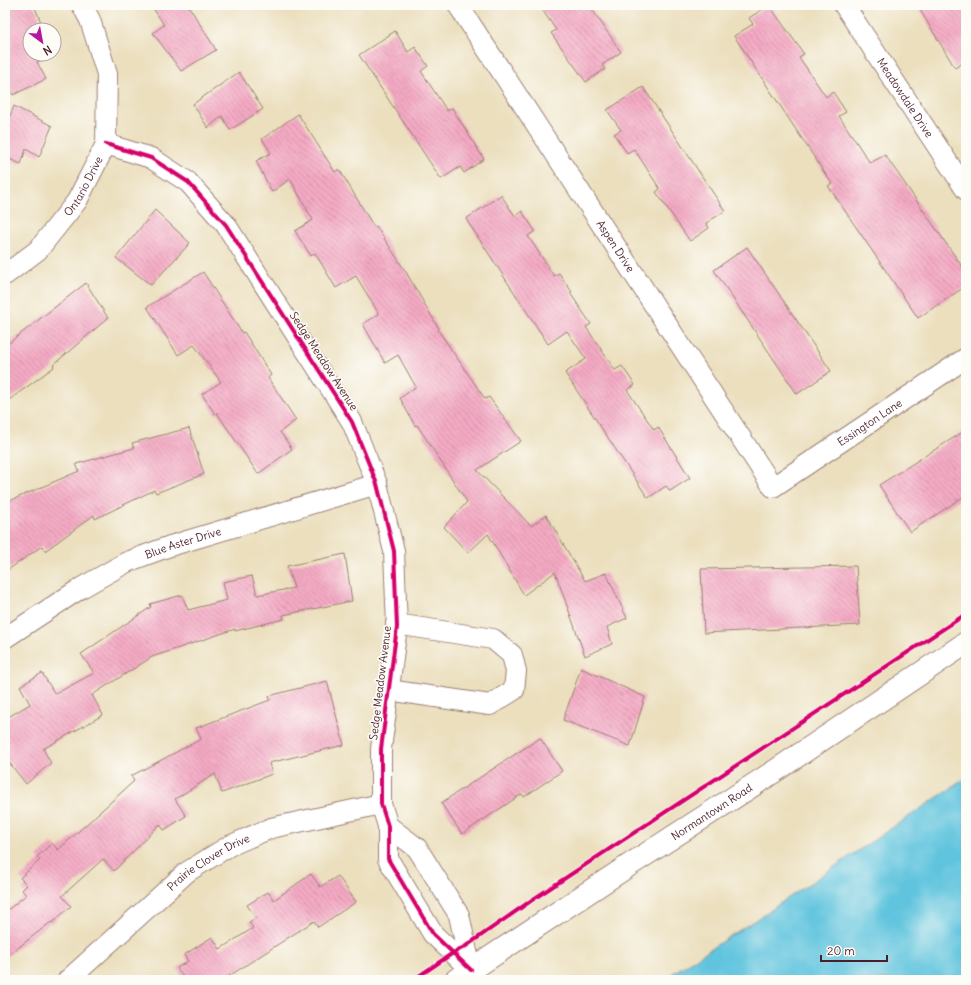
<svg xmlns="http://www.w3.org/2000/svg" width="971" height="985" font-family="Delius,sans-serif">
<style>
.water{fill:#60c4de;stroke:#557284}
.building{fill:url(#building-back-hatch)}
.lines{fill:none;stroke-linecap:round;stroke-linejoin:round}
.street-casing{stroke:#9a7f74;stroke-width:22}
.secondary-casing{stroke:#9a7f74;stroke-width:24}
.street{stroke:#fff;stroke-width:20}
.secondary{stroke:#fff;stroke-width:22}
.cycleway-casing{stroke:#fdfcf7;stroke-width:6}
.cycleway{stroke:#d6006c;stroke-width:4}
.labels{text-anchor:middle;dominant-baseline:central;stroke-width:3.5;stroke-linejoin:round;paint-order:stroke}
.street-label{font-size:11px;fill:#4a1f2b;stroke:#fdfcf7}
</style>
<defs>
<pattern id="building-back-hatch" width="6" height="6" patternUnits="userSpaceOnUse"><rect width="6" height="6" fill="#f4aac4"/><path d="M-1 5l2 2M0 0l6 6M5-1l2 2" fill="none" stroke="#c88a9f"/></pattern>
</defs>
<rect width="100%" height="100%" fill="#fdfcf7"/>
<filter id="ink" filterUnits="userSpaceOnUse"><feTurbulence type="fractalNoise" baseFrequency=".025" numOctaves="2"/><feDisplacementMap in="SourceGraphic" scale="8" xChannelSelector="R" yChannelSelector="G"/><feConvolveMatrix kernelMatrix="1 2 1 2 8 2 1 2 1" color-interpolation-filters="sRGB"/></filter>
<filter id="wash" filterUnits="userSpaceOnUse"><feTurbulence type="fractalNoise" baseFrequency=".012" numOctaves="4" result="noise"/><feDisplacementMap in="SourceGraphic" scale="16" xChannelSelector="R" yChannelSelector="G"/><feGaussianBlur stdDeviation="0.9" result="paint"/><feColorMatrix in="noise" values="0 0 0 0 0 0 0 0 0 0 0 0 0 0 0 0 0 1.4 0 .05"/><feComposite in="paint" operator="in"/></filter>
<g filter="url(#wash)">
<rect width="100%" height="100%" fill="#ebdfbe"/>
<path class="water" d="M 966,778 L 966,980 L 670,980 L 673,973 L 760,917 Z"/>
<g id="blocks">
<path class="building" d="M 5,5 L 34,5 L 44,30 L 30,30 L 30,54 L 50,54 L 37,62 L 46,79 L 13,95 L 5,77 Z
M 151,5 L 188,5 L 216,50 L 181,71 L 153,33 L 164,25 Z
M 539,5 L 589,5 L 621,52 L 602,65 L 605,69 L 586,82 L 551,33 L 556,30 Z
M 769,5 L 804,54 L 799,57 L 826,97 L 833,92 L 846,112 L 839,116 L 870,163 L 885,155 L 966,272 L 966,286 L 918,318 L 828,186 L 832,184 L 734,36 L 753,24 L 749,18 Z
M 917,5 L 966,5 L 966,61 L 955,68 Z
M 395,31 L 408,52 L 415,47 L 428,66 L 421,71 L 447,111 L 452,108 L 484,159 L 464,173 L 460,167 L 441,179 L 359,55 Z
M 239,72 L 263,109 L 230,130 L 222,116 L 208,128 L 193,104 Z
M 643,87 L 725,211 L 706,223 L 709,228 L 690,241 L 656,192 L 660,189 L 634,149 L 627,153 L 614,134 L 621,130 L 607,110 Z
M 14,106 L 52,126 L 39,157 L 26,149 L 21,164 L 5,157 L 5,128 Z
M 298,114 L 335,172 L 339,169 L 374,227 L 376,226 L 406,272 L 439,329 L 438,330 L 485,399 L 489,397 L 521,441 L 477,470 L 531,526 L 546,515 L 585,581 L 606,573 L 627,618 L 607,627 L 612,644 L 585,656 L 555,572 L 524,595 L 488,534 L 468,553 L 444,527 L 467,502 L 417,425 L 415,426 L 400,398 L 416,387 L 398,355 L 385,363 L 363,324 L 379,314 L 356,276 L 336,288 L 315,253 L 311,256 L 295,231 L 313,220 L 290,179 L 272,192 L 256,161 L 271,153 L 262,139 Z
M 501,195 L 515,216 L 522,211 L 535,231 L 528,236 L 554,276 L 559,273 L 572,292 L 570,293 L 591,324 L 586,327 L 615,370 L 622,366 L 635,385 L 627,390 L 654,430 L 658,427 L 690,478 L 670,491 L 666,486 L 648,498 L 565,373 L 586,359 L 567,331 L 548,344 L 466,219 Z
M 155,210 L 190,243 L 151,285 L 116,258 Z
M 747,247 L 831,371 L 797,394 L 714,270 Z
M 203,272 L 242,333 L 244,332 L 271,375 L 268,378 L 296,420 L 280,432 L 292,449 L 258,474 L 217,413 L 215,414 L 202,394 L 221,382 L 194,345 L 178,355 L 147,307 Z
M 86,283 L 108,318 L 53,365 L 54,367 L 5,403 L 5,346 Z
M 189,428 L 204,474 L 156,493 L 154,490 L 95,519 L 94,515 L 45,551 L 42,546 L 5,572 L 5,503 L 79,471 L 76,464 L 134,448 L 132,443 Z
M 966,430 L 966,495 L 910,532 L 879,485 Z
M 345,554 L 352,601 L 283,615 L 284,619 L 235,631 L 235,629 L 152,657 L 92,695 L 103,715 L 43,749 L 51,763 L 26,784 L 5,757 L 5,719 L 30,704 L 20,686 L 42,673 L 55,694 L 94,673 L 81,654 L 151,607 L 150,604 L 182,595 L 188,610 L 227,600 L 223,582 L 252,576 L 257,595 L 294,588 L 287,566 Z
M 856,566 L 860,625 L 704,633 L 701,569 Z
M 581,668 L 645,697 L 630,746 L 563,720 Z
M 327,681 L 344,745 L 269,763 L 272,774 L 222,793 L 215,774 L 175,799 L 186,816 L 164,830 L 160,824 L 114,871 L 103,859 L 62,896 L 71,906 L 52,923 L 51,922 L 5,958 L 5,912 L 26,895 L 22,890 L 27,885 L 20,878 L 40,860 L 37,857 L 52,843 L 58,850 L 134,781 L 131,776 L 201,739 L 196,728 L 270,700 L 269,696 Z
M 540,738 L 562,771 L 524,797 L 522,794 L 462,834 L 441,803 Z
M 311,874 L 320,887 L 338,876 L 356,902 L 318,927 L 314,921 L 223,980 L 185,980 L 177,968 L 188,961 L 184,955 L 212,937 L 220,949 L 253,928 L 249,922 L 256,918 L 247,905 L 268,892 L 274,900 Z"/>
</g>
</g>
<g filter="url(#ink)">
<use href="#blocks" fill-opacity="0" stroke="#9a7f74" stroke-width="1"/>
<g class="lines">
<g class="street-casing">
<g id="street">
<path id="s1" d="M 458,5 L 773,487 L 966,358"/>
<path id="s2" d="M 844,5 L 966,190"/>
<path d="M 106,144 L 151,158 L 188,182 L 226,225 L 352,422 L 377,484 L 394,551 L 397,627 L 381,749 L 381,804 L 388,826 L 388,859 L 433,934 L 471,970"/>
<path id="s3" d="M 5,275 L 38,250 L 77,201 L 106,144 L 107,74 L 90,20 L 82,5"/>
<path id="s4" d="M 5,638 L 81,588 L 127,562 L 170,546 L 377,484"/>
<path d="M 388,690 L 490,705 L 514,690 L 516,671 L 512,655 L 493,639 L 396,624"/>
<path d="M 388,826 L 417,848 L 459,915 L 471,970"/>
<path id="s5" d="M 68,980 L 187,872 L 229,846 L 271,828 L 381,804"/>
</g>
</g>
<g class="secondary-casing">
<g id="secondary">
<path id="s6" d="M 456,980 L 631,864 L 775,771 L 966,643"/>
</g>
</g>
<use href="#street" class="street"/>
<use href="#secondary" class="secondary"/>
<g class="cycleway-casing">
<path id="cycleway" d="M 106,144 L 151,158 L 188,182 L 226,225 L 352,422 L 377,484 L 394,551 L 397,627 L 381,749 L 381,804 L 388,826 L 388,859 L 433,934 L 471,970
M 413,980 L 453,953 L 466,946 L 535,898 L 966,614"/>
</g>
<use href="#cycleway" class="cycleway"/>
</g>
</g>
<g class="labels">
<g class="street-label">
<text stroke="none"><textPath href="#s2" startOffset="111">Meadowdale Drive</textPath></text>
<text stroke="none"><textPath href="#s3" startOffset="120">Ontario Drive</textPath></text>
<text stroke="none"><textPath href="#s1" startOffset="288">Aspen Drive</textPath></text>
<text transform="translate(324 361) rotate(57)">Sedge Meadow Avenue</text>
<text stroke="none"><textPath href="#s1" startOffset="692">Essington Lane</textPath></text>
<text stroke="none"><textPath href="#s4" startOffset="203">Blue Aster Drive</textPath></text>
<text transform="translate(380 683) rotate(-83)">Sedge Meadow Avenue</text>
<text stroke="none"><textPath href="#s6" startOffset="306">Normantown Road</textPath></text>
<text stroke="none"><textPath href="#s5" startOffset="184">Prairie Clover Drive</textPath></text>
</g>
</g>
<rect width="971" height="985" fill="none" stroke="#fdfcf7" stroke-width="20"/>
<g transform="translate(42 42) rotate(148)"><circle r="19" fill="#fdfcf7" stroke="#b5a4a5"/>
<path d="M0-3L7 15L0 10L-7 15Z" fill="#b5179e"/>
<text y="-6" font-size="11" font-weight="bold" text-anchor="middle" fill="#4a1f2b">N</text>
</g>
<path d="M821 955v6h66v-6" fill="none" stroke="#4a1f2b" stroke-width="2"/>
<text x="827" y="955" font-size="12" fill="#4a1f2b" stroke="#fdfcf7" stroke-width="3" paint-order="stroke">20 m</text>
</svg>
